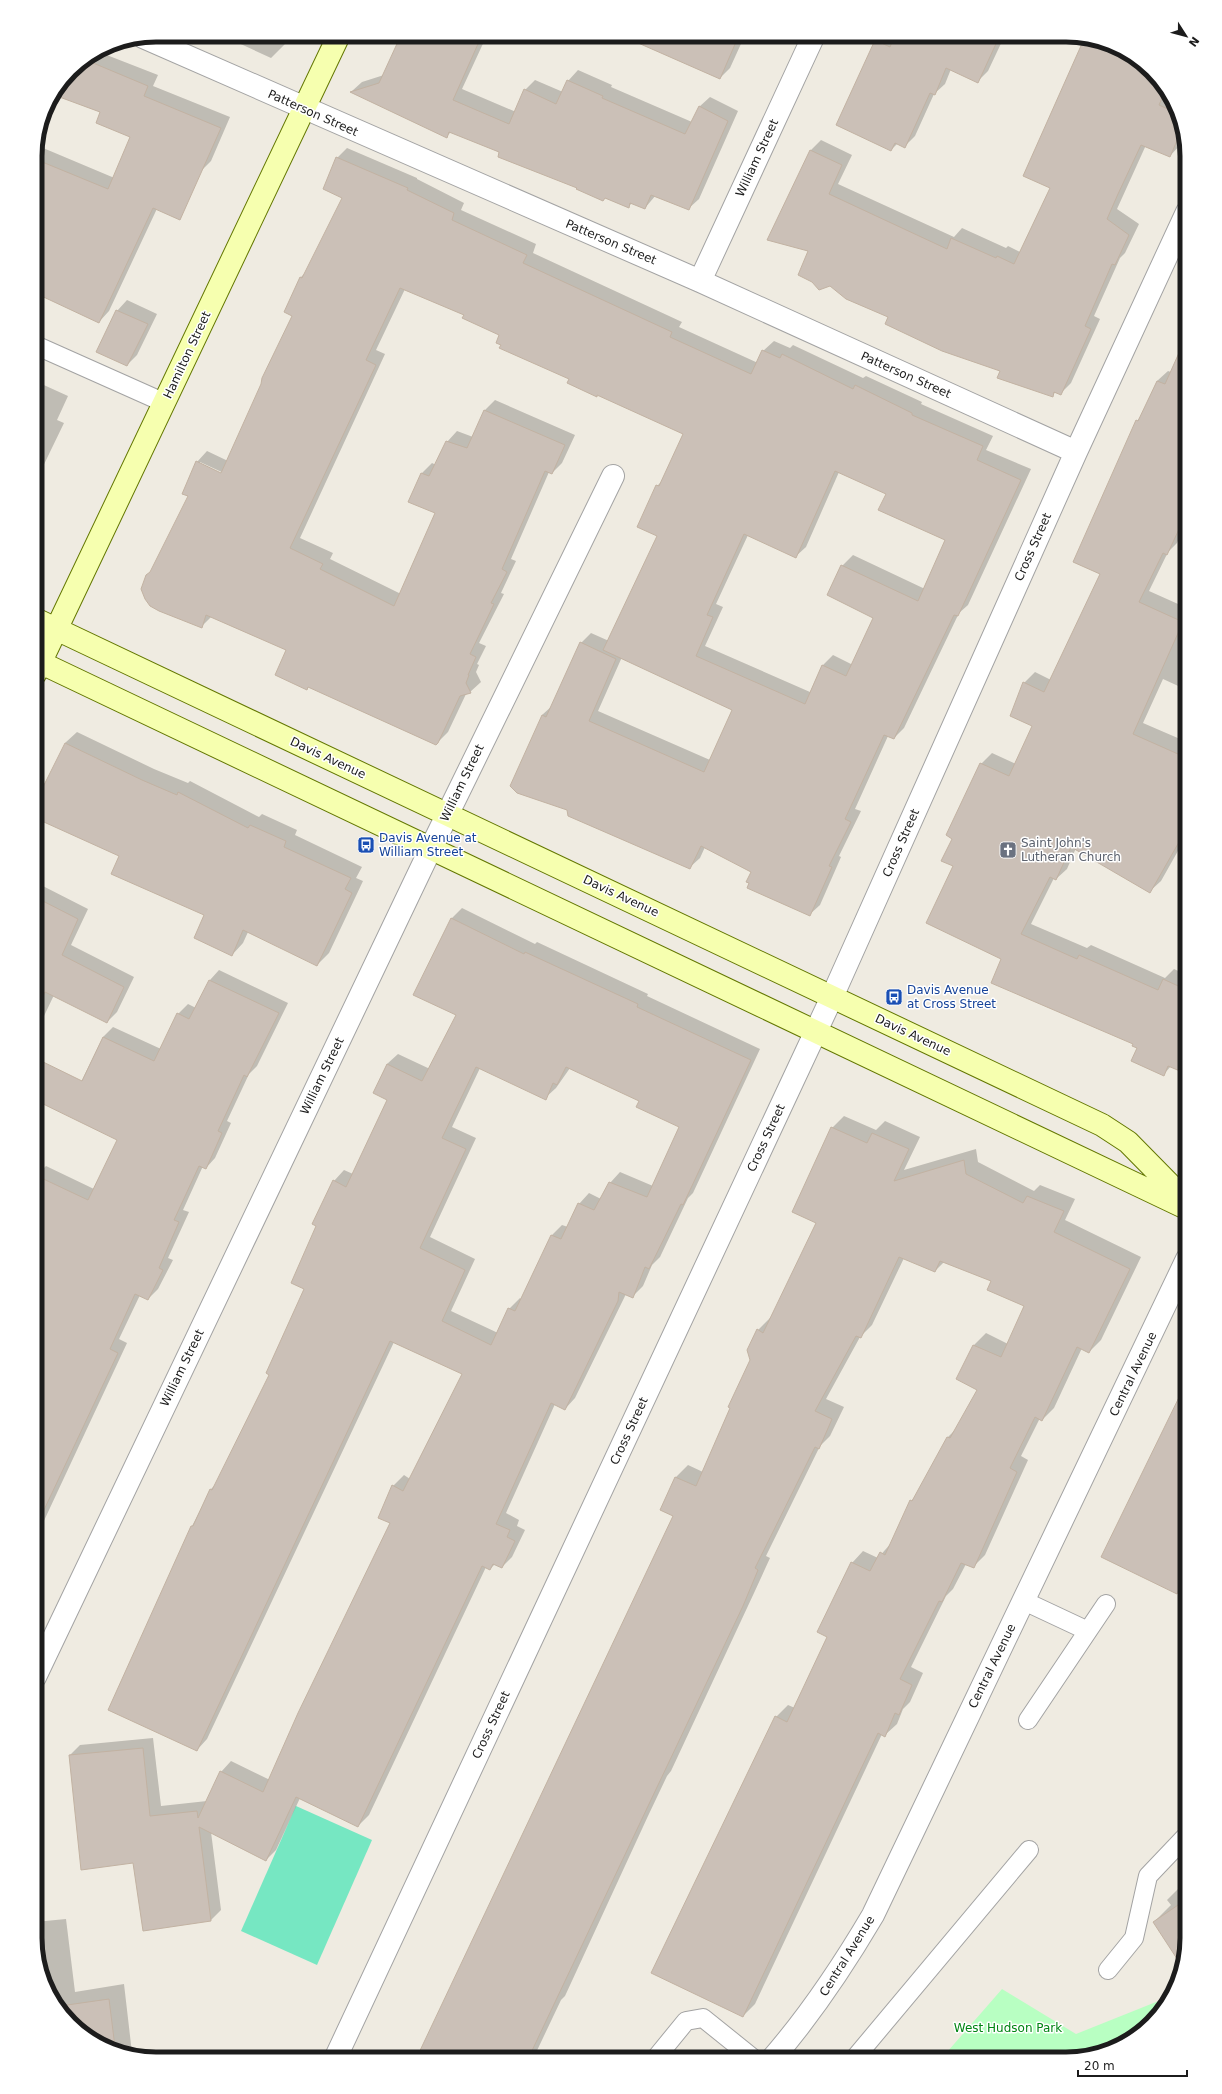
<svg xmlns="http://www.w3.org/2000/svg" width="1222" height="2094" font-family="'DejaVu Sans',sans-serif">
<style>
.park{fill:#b8ffc2}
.pitch{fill:#76e7c2}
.shadow{fill:#0003;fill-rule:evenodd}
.building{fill:#cbc0b7;stroke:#c2b2a2;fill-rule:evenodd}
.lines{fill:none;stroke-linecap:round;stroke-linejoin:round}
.lane-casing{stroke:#a3a3a3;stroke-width:20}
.street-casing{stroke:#a3a3a3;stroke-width:24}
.secondary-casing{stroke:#637700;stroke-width:24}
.lane{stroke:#fff;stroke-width:18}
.street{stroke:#fff;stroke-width:22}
.secondary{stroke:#f6ffaf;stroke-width:22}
.labels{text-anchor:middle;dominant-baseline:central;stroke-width:3;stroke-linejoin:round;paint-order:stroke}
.street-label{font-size:12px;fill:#1c1c1c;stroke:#fff}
.transit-label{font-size:12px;fill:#164399;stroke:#fff;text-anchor:start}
.worship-label{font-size:12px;fill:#5b616d;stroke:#fff;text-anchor:start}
.park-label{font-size:12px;fill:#008513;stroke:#fff}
.rim{fill:none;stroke:#1c1c1c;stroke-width:5}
</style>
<rect width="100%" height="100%" fill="#efebe1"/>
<path class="park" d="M 1002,1989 L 1076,2034 L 1171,1996 L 1167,2005 L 1119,2047 L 1066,2059 L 941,2059 Z"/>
<path class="pitch" d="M 296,1806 L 372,1840 L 317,1965 L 241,1931 Z"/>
<path class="shadow" d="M 221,35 L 289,35 L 285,44 L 271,58 Z
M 402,35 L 487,35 L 462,89 L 516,112 L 525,90 L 535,80 L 563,92 L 568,81 L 578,70 L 612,85 L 611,87 L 692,122 L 699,107 L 710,97 L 738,111 L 699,199 L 688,209 L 656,195 L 645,208 L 632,203 L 628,207 L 578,187 L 501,152 L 451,132 L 447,136 L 352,91 L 362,82 L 384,75 Z
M 629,35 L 745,35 L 730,68 L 720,78 Z
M 881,35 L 1005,35 L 988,71 L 977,82 L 951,69 L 945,84 L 934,94 L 915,136 L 905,146 L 898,143 L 891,150 L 837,125 L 876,40 Z
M 1085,39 L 1134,55 L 1175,103 L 1183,139 L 1180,145 L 1170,156 L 1146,145 L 1117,209 L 1139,224 L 1125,253 L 1120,258 L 1094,316 L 1100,319 L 1071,383 L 1061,393 L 1056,392 L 1052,395 L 889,317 L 810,250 L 769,240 L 811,150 L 821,140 L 852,155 L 838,184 L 954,237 L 962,228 L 1006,248 L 1008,246 L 1020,252 L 1051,187 L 1024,175 Z
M 99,52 L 158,75 L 153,86 L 230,117 L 211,161 L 201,171 L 132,136 L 101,112 L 55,94 L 71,70 Z
M 36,145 L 162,198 L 109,311 L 99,322 L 35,292 Z
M 347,148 L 417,178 L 417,179 L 464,203 L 461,210 L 536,244 L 533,253 L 682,322 L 679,327 L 758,363 L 763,351 L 774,341 L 790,348 L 793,345 L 863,378 L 866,376 L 922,402 L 921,404 L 993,436 L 986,450 L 1031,469 L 968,605 L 959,613 L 904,728 L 894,738 L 888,736 L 855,809 L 861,811 L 839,856 L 841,857 L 820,905 L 809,915 L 752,871 L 705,847 L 700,858 L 689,868 L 542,715 L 552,706 L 581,643 L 591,633 L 609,641 L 658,536 L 657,486 L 664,479 L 684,434 L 502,345 L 500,334 L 465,315 L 405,289 L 376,350 L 385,354 L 300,538 L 333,553 L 330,559 L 401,594 L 436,513 L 422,473 L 432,463 L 436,465 L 447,442 L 457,431 L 473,437 L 485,410 L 495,400 L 575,435 L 562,463 L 552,473 L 549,472 L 511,559 L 516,561 L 501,593 L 504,594 L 479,643 L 486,646 L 477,664 L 479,665 L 476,672 L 481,682 L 470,692 L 466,694 L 448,732 L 437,743 L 309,686 L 307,688 L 287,650 L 212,616 L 202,626 L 151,571 L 189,496 L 197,462 L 207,451 L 228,461 L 294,316 L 300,278 L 306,272 L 343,197 L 337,158 ZM 200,462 L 226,474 L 225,476 L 200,464 ZM 839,472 L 887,493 L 946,540 L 925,589 L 853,555 L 842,566 L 828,595 L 874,618 L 853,665 L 833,655 L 822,666 L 810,692 L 705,646 L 723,607 L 716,604 L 748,535 L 795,557 L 806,547 ZM 622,657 L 733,709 L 710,760 L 598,711 Z
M 127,300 L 157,314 L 137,355 L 127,365 L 117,311 Z
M 1187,338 L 1187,522 L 1177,543 L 1168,552 L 1149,591 L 1187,608 L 1187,625 L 1182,636 L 1187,639 L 1187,690 L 1163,679 L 1143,723 L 1187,742 L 1187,843 L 1183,842 L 1161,881 L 1150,891 L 1076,848 L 1067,869 L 1056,879 L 1054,878 L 1031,924 L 1087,948 L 1091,945 L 1165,978 L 1174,969 L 1187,975 L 1187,1066 L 1171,1066 L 1164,1074 L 1134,1044 L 1003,959 L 954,865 L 954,838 L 947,835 L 981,764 L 992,753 L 1016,764 L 1034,726 L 1024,683 L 1035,672 L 1051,680 L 1102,574 L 1074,562 L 1137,421 L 1141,416 L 1157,381 L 1168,371 L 1171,372 Z
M 35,381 L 68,396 L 57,420 L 64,423 L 35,483 Z
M 77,732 L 154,769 L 188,783 L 190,781 L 259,817 L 262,814 L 297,830 L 295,835 L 362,867 L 356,878 L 363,881 L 329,953 L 317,965 L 248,932 L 243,943 L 232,955 L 206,914 L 121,855 L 65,743 Z
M 35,882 L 88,909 L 71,945 L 134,977 L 117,1012 L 107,1022 L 54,995 L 35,1035 Z
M 462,908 L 535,944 L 537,942 L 648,994 L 647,996 L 760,1049 L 693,1193 L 688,1198 L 660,1257 L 652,1265 L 643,1286 L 633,1296 L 626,1294 L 575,1398 L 565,1409 L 555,1404 L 506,1513 L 519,1520 L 517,1526 L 525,1530 L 512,1557 L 502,1567 L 495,1564 L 490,1569 L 486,1567 L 369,1815 L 358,1826 L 300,1798 L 276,1850 L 266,1860 L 211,1832 L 221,1910 L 211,1920 L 134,1862 L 70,1755 L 80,1745 L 153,1738 L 161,1806 L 207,1801 L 221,1772 L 231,1761 L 270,1780 L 391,1523 L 393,1486 L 404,1475 L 410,1479 L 463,1373 L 394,1342 L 207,1739 L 197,1750 L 192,1526 L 211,1489 L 216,1484 L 271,1374 L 305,1289 L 318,1225 L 334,1181 L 344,1170 L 353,1174 L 388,1099 L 374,1093 L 387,1064 L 398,1054 L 430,1069 L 457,1014 L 451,919 ZM 480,1068 L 545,1098 L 556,1088 L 570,1068 L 641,1100 L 680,1126 L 653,1186 L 620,1172 L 610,1183 L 601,1199 L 589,1193 L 579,1204 L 568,1227 L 562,1225 L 552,1235 L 521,1299 L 520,1298 L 509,1309 L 498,1333 L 451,1311 L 475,1259 L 430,1237 L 476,1138 L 452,1127 Z
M 219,970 L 288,1003 L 257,1066 L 249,1074 L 227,1121 L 231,1123 L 215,1158 L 206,1168 L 203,1166 L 183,1210 L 189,1212 L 168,1258 L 173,1260 L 158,1289 L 148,1299 L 140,1295 L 119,1339 L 127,1343 L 35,1540 L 36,1176 L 46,1166 L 94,1189 L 119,1139 L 66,1113 L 103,1037 L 113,1027 L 161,1049 L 178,1014 L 188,1004 L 196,1008 L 210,980 Z
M 844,1116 L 876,1130 L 885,1121 L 920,1137 L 904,1170 L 976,1149 L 978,1162 L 1034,1191 L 1040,1185 L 1075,1199 L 1065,1220 L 1141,1257 L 1101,1340 L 1089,1352 L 1082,1348 L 1054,1408 L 1042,1420 L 1040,1418 L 1021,1456 L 1028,1460 L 985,1555 L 973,1567 L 966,1564 L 953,1589 L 946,1596 L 911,1667 L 923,1673 L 910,1702 L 903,1709 L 897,1724 L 885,1735 L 882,1734 L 755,2004 L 743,2016 L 776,1717 L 788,1705 L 795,1708 L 828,1636 L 852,1563 L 863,1551 L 878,1558 L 892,1542 L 911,1501 L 916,1496 L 948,1437 L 956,1429 L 979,1389 L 957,1379 L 974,1345 L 986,1333 L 1008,1344 L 1025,1305 L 992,1281 L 944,1262 L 935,1271 L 904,1258 L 872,1325 L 860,1337 L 826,1399 L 844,1407 L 830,1436 L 820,1446 L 766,1556 L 770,1558 L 754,1593 L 671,1771 L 667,1776 L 648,1816 L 565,1996 L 561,2000 L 533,2059 L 417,2059 L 674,1516 L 661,1510 L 676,1477 L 688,1465 L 703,1472 L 751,1360 L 758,1330 L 770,1318 L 771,1319 L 817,1222 L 832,1128 Z
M 1187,1383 L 1187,1582 L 1176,1593 Z
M 1187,1880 L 1187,1938 L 1185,1950 L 1177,1956 L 1154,1922 L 1171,1905 L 1167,1900 Z
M 66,1919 L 75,1992 L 124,1984 L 132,2053 L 89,2039 L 47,1991 L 35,1938 L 35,1922 Z"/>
<path class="building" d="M 401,35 L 482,35 L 453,100 L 509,124 L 524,89 L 556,104 L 567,80 L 603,96 L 602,98 L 685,134 L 699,106 L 728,121 L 689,210 L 651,195 L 645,209 L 630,203 L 629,208 L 605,198 L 603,201 L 576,189 L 577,188 L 498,157 L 499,152 L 449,132 L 447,138 L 350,92 L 379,83 Z
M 620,35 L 739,35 L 720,79 Z
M 895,35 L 1000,35 L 978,83 L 946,68 L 935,95 L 930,93 L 905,148 L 895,143 L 891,151 L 836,125 L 875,40 L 890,47 Z
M 1084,39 L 1134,55 L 1165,91 L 1159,105 L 1177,113 L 1181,131 L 1170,157 L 1141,145 L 1118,194 L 1107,219 L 1129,235 L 1115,265 L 1112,264 L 1085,326 L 1091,329 L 1061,395 L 1054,392 L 1053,397 L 997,378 L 1000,371 L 942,351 L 885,324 L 888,317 L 846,299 L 830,286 L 819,290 L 812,282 L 798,275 L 808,251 L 767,240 L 810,150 L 842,165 L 829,194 L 947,249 L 951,238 L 996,258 L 997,256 L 1014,264 L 1050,188 L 1023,176 Z
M 86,60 L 148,86 L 144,96 L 221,128 L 180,220 L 153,208 L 99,323 L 35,293 L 35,159 L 108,189 L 130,137 L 96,123 L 100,112 L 54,95 L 71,70 Z
M 336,157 L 408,188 L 407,190 L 454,213 L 452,220 L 527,255 L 523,263 L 672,332 L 670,337 L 751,374 L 762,350 L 780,358 L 782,354 L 853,389 L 855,385 L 912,413 L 912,415 L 983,446 L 977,460 L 1021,480 L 958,616 L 954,615 L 894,739 L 884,735 L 845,819 L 851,822 L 829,866 L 832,867 L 810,916 L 747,888 L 749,883 L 746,882 L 751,872 L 701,846 L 690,869 L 568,816 L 567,810 L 517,793 L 510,786 L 542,715 L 546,717 L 580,642 L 616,659 L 589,721 L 704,772 L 732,710 L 603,650 L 657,536 L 637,527 L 656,485 L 659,486 L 683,434 L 597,395 L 597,397 L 567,383 L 569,379 L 499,348 L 501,345 L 496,343 L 499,335 L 462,318 L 464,315 L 400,288 L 366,360 L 376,365 L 290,548 L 323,564 L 320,569 L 394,606 L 435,513 L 408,502 L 421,473 L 429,476 L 446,441 L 467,448 L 484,410 L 565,445 L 552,474 L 545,471 L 502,569 L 507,572 L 491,603 L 494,604 L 470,654 L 476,657 L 468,675 L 469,675 L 466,683 L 471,693 L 460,696 L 438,743 L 436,745 L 308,687 L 307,690 L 275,675 L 286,650 L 206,615 L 202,628 L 159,611 L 150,606 L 145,599 L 141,589 L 146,575 L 150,572 L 188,496 L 182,494 L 196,461 L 221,473 L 261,384 L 262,378 L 292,316 L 284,312 L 300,277 L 302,278 L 342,198 L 323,189 ZM 835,471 L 886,494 L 878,510 L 945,540 L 918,601 L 841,565 L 827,595 L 873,618 L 846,676 L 822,665 L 805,704 L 696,656 L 713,617 L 707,615 L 744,534 L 796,558 Z
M 116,310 L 148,324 L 127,366 L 96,352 Z
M 1187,335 L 1187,512 L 1167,555 L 1163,553 L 1139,602 L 1183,622 L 1133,734 L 1187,758 L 1187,828 L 1150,893 L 1071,847 L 1056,880 L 1050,877 L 1021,934 L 1077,959 L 1079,955 L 1158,990 L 1163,979 L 1187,990 L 1187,1074 L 1168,1066 L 1164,1076 L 1131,1061 L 1137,1048 L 1132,1046 L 1133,1044 L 991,983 L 1001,959 L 926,923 L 953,866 L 941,861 L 952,839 L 946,835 L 980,763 L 1009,776 L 1032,726 L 1010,716 L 1023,682 L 1044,692 L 1100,574 L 1073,562 L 1136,420 L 1138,421 L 1157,381 L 1165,384 Z
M 65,743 L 142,780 L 177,795 L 178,792 L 248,828 L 250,825 L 286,841 L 284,847 L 351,878 L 345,889 L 352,893 L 317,966 L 243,930 L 232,956 L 194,938 L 204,915 L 111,874 L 119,856 L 35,818 L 35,803 Z
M 35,897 L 78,919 L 62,955 L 124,987 L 107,1023 L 45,992 L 35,1015 Z
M 451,918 L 524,954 L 525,952 L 638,1004 L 637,1007 L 751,1060 L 683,1205 L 681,1204 L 649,1269 L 645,1267 L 633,1298 L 619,1292 L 618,1301 L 565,1410 L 551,1403 L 496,1524 L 510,1530 L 507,1537 L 515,1541 L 502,1568 L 493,1564 L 490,1570 L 482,1566 L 358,1827 L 296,1797 L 266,1861 L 199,1827 L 211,1921 L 143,1931 L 133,1863 L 81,1870 L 69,1755 L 143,1748 L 150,1816 L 197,1811 L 198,1818 L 220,1771 L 263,1792 L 298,1713 L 390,1523 L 378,1518 L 392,1485 L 403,1491 L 462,1374 L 390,1341 L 197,1751 L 108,1710 L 191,1526 L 193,1526 L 210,1489 L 212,1490 L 269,1375 L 266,1373 L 304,1289 L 291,1283 L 316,1226 L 312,1224 L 333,1180 L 346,1187 L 387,1100 L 373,1093 L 387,1064 L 422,1081 L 456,1015 L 413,995 ZM 476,1067 L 546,1100 L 553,1083 L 557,1085 L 566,1067 L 639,1101 L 636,1107 L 679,1127 L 647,1197 L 609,1182 L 594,1210 L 578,1203 L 561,1239 L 551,1235 L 515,1311 L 508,1308 L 491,1345 L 442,1321 L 465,1270 L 420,1248 L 466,1149 L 442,1138 Z
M 209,980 L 279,1013 L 247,1077 L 244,1075 L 218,1131 L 222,1133 L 206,1169 L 199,1166 L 174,1220 L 179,1222 L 159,1268 L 163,1270 L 148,1300 L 135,1294 L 110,1349 L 118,1353 L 35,1529 L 35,1175 L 88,1200 L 117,1140 L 35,1100 L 35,1058 L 82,1081 L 103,1037 L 154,1061 L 177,1013 L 189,1019 Z
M 831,1127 L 867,1143 L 872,1133 L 909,1149 L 894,1181 L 964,1160 L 966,1174 L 1023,1203 L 1027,1196 L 1064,1211 L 1054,1232 L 1130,1269 L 1089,1353 L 1077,1347 L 1042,1421 L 1035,1417 L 1010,1468 L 1017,1472 L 974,1568 L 961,1563 L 942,1602 L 939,1601 L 900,1679 L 912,1685 L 899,1715 L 895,1713 L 885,1737 L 878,1733 L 743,2017 L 651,1973 L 775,1716 L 787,1722 L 827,1637 L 817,1632 L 851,1562 L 870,1571 L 880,1552 L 885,1555 L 910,1500 L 912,1501 L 947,1437 L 950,1438 L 977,1390 L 956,1379 L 973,1345 L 1001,1357 L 1024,1306 L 987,1290 L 991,1281 L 940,1261 L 935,1272 L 899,1257 L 861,1338 L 856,1336 L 815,1411 L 832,1419 L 819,1449 L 815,1447 L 755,1568 L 758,1570 L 743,1606 L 528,2059 L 416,2059 L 673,1516 L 660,1510 L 675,1477 L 696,1486 L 730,1408 L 728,1407 L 750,1360 L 747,1350 L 757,1329 L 763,1333 L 816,1223 L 792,1212 Z
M 1187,1381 L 1187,1572 L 1177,1594 L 1101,1557 Z
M 1187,1899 L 1187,1938 L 1183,1968 L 1153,1922 Z
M 109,1999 L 115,2047 L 89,2039 L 60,2006 Z"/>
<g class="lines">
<g class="lane-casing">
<path id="lane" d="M 35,345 L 165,403
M 1024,1601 L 1088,1631
M 1028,1720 L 1106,1604
M 1108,1970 L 1134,1938 L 1148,1876 L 1187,1835
M 655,2059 L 686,2021 L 703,2018 L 754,2059
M 854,2059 L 1029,1850"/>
</g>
<g class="street-casing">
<path id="street" d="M 143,37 L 700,281 L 1076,452
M 700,281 L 814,35
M 35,1677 L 431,848 L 613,476
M 335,2059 L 832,997 L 1076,452 L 1187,212
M 772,2059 C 811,2014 843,1966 873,1915 L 1187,1259"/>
</g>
<g class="secondary-casing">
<path id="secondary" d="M 35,619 L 1102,1125 L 1128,1142 L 1187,1202
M 35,660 L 1186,1208
M 35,674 L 339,35"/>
</g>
<use href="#lane" class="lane"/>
<use href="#street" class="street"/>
<use href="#secondary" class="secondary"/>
</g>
<defs>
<g id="bus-square" transform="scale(0.9)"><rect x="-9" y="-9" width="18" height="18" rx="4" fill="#1a4fb4" stroke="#fff"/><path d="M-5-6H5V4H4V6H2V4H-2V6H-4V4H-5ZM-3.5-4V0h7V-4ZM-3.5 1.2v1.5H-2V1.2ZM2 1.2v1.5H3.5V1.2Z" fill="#fff"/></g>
<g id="church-square" transform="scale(0.9)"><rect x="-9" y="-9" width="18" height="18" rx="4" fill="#6b7280" stroke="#fff"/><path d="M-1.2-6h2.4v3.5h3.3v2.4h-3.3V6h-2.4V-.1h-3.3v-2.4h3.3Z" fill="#fff"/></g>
</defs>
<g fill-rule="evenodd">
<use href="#bus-square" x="366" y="845"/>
<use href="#church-square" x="1008" y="850"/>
<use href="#bus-square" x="894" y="997"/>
</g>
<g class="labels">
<g class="street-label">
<text transform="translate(313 113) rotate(24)">Patterson Street</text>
<text transform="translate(757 158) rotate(-65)">William Street</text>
<text transform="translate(611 242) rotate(23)">Patterson Street</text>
<text transform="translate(187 355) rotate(-65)">Hamilton Street</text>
<text transform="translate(906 375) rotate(24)">Patterson Street</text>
<text transform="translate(1033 547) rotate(-66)">Cross Street</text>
<text transform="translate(328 758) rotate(25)">Davis Avenue</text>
<text transform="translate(462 783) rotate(-64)">William Street</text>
<text transform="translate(901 843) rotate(-66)">Cross Street</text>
<text transform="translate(621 896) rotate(25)">Davis Avenue</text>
<text transform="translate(913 1035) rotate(25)">Davis Avenue</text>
<text transform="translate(322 1076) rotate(-64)">William Street</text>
<text transform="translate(766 1138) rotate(-65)">Cross Street</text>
<text transform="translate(182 1368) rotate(-64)">William Street</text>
<text transform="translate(1133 1374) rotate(-64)">Central Avenue</text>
<text transform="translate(629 1431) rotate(-65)">Cross Street</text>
<text transform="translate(992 1666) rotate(-64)">Central Avenue</text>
<text transform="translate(491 1725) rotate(-65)">Cross Street</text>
<text transform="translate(847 1956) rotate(-58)">Central Avenue</text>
</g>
<g class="transit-label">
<text x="379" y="838">Davis Avenue at<tspan x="379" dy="14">William Street</tspan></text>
<text x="907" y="990">Davis Avenue<tspan x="907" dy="14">at Cross Street</tspan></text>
</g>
<g class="worship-label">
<text x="1021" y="843">Saint John's<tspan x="1021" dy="14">Lutheran Church</tspan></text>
</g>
<g class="park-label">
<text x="1008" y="2028">West Hudson Park</text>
</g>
</g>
<path d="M0 0H1222V2094H0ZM156 42H1066A114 114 0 0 1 1180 156V1938A114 114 0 0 1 1066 2052H156A114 114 0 0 1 42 1938V156A114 114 0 0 1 156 42Z" fill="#fff" fill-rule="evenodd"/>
<path class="rim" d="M156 42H1066A114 114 0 0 1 1180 156V1938A114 114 0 0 1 1066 2052H156A114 114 0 0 1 42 1938V156A114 114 0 0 1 156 42Z"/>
<g transform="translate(1186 36) rotate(126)" stroke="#ffffff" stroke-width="3" paint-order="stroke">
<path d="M0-3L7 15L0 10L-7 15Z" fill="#1c1c1c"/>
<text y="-6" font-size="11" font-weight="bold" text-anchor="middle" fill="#1c1c1c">N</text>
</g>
<path d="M1078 2070v6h109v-6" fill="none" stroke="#1c1c1c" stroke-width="2"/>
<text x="1084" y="2070" font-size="12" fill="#1c1c1c" stroke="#ffffff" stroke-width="3" paint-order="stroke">20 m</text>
</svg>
